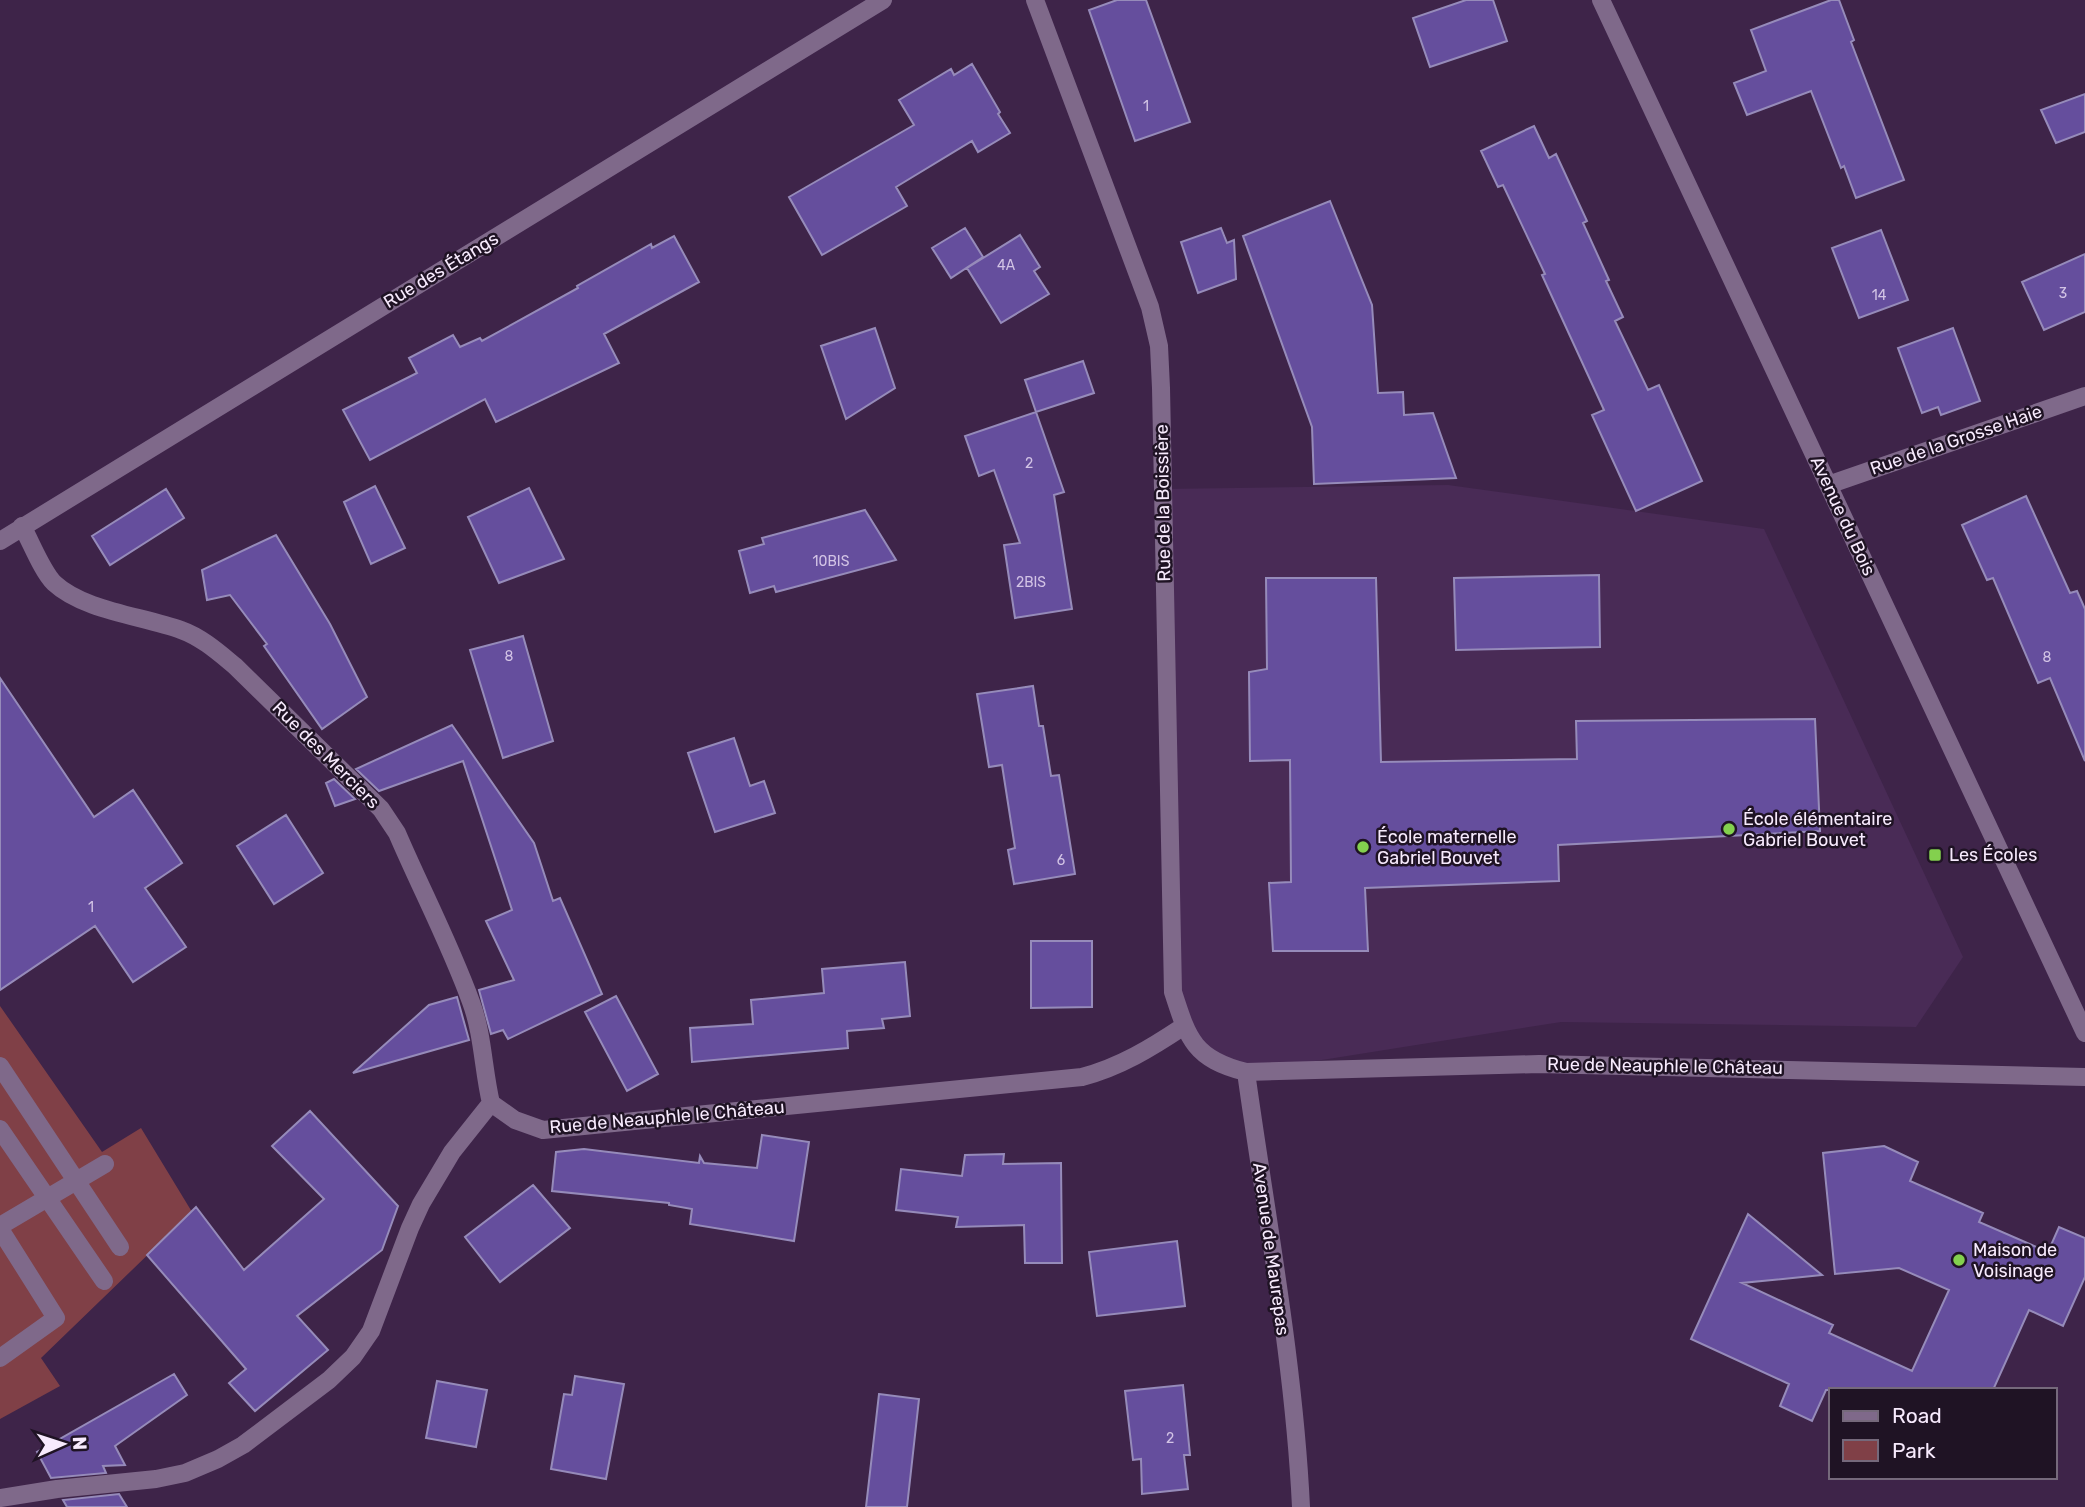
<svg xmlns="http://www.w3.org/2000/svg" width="2085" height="1507" font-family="Rubik,sans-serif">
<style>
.built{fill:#492b56}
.green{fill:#804047}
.building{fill:#654e9d;stroke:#968bba;stroke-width:2}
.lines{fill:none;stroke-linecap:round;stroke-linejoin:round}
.service{stroke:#7f698a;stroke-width:18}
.minor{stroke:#7f698a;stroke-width:18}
.poi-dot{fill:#83d04e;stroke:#1f1324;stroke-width:2.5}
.labels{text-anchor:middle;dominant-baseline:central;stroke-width:5;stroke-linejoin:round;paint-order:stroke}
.number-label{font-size:14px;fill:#d2c3e5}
.street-label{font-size:18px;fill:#f7eafd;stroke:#1f1324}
.poi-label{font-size:18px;fill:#f7eafd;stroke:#1f1324;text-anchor:start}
</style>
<rect width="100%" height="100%" fill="#3e2449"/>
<path class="built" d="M 1448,485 L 1764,529 L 1963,957 L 1916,1027 L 1561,1022 L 1246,1072 L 1197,1048 L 1173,992 L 1162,489 Z"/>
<path class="green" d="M 0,1006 L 102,1152 L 141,1128 L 192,1212 L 41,1358 L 60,1386 L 0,1419 Z"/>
<path class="building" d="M 1117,0 L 1146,0 L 1190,122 L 1135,141 L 1089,10 Z
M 1466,0 L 1493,0 L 1507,41 L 1430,67 L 1413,18 Z
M 1831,0 L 1839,0 L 1854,40 L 1851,42 L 1904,180 L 1856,198 L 1844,166 L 1841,168 L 1811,91 L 1747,115 L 1734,83 L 1766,71 L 1751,30 Z
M 972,64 L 1000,112 L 998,114 L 1010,133 L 978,152 L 972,141 L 896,187 L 907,206 L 822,255 L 789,197 L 914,125 L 899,100 L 951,69 L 954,75 Z
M 2085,94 L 2085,132 L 2056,143 L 2041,110 Z
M 1534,126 L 1549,158 L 1556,154 L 1587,221 L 1583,223 L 1609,280 L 1606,281 L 1623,317 L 1615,321 L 1648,390 L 1659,385 L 1702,481 L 1636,511 L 1592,415 L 1604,410 L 1542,275 L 1545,274 L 1503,185 L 1498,187 L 1481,151 Z
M 1330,201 L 1372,305 L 1378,393 L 1403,392 L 1404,415 L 1433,413 L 1456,478 L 1314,484 L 1312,427 L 1243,236 Z
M 965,228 L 983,257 L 951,278 L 932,248 Z
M 1221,228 L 1227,243 L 1234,240 L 1236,279 L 1198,293 L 1181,242 Z
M 1881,230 L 1908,300 L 1859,318 L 1832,248 Z
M 1020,235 L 1040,267 L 1034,271 L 1049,294 L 1001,323 L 967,268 Z
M 674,236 L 699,282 L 604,334 L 619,363 L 496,422 L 485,399 L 370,460 L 343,410 L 417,373 L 409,358 L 453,335 L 460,347 L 480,338 L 482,341 L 578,288 L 577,286 L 651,244 L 652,248 Z
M 2085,254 L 2085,312 L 2044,330 L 2022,282 Z
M 875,328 L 895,388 L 846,419 L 821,346 Z
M 1953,328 L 1980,401 L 1941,415 L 1938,407 L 1922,413 L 1898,348 Z
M 1083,361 L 1094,393 L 1036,412 L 1025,380 Z
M 1036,412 L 1064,492 L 1054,495 L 1072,609 L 1015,618 L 1004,545 L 1020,543 L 994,470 L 979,476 L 965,436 Z
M 375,486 L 405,548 L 371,564 L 344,502 Z
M 529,488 L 564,559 L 499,583 L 468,517 Z
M 166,489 L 184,518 L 110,565 L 92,536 Z
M 2026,496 L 2070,593 L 2077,591 L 2085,609 L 2085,761 L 2050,678 L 2038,683 L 1993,578 L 1987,580 L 1962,525 Z
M 865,510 L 896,560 L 776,592 L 774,586 L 750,593 L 739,551 L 764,544 L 762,538 Z
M 276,535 L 330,624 L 367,697 L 322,729 L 264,646 L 267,644 L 230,595 L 207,600 L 202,570 Z
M 1599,575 L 1600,647 L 1456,650 L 1454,578 Z
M 1266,578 L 1376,578 L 1381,762 L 1577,759 L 1576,721 L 1815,719 L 1820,831 L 1558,845 L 1559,881 L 1365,888 L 1368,951 L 1273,951 L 1269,883 L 1291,882 L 1290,760 L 1250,761 L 1249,672 L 1267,669 Z
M 523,636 L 553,741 L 503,758 L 470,650 Z
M 0,678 L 94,817 L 133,790 L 182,863 L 145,888 L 186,947 L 133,982 L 95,926 L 0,990 Z
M 1033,686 L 1039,726 L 1043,726 L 1051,776 L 1059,775 L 1075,874 L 1014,884 L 1008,850 L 1015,848 L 1002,765 L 989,767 L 977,694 Z
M 452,725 L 534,843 L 553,901 L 560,898 L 602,994 L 508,1039 L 503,1030 L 491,1034 L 479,990 L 514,980 L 486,921 L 512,910 L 463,761 L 379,791 L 356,769 Z
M 734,738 L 750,786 L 764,781 L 775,813 L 715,832 L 688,753 Z
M 334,779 L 355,799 L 335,806 L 326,783 Z
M 286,815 L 323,873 L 274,904 L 237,846 Z
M 1031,941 L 1092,941 L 1092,1007 L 1031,1008 Z
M 905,962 L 910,1016 L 882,1019 L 884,1028 L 847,1031 L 848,1048 L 692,1062 L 690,1028 L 753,1024 L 751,1000 L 824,993 L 822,969 Z
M 616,996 L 658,1074 L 627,1091 L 585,1012 Z
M 457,997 L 469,1040 L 353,1073 L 429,1005 Z
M 310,1111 L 398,1206 L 382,1250 L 297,1316 L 328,1350 L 255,1411 L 229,1383 L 246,1369 L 147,1255 L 196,1207 L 244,1270 L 324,1199 L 272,1146 Z
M 762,1135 L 809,1142 L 794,1241 L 690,1224 L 692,1209 L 669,1205 L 669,1203 L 552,1191 L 556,1152 L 584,1149 L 699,1163 L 700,1156 L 704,1163 L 757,1168 Z
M 1884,1146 L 1918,1162 L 1910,1181 L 1983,1213 L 1979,1222 L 2048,1252 L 2059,1227 L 2085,1238 L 2085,1277 L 2063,1326 L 2029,1310 L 1993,1390 L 1826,1390 L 1812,1421 L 1780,1406 L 1789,1384 L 1691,1339 L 1748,1214 L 1822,1275 L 1742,1283 L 1833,1325 L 1829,1333 L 1912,1371 L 1949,1290 L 1899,1268 L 1835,1274 L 1823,1153 Z
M 1004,1154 L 1003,1164 L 1061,1163 L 1062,1263 L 1025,1263 L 1024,1225 L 956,1227 L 958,1217 L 896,1210 L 901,1169 L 962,1176 L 965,1155 Z
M 533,1185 L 570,1228 L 500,1282 L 465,1237 Z
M 1177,1241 L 1185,1306 L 1097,1316 L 1089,1252 Z
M 174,1374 L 187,1395 L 115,1446 L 125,1465 L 103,1466 L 106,1473 L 51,1478 L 37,1452 Z
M 575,1376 L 624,1384 L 606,1479 L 551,1469 L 564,1394 L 572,1395 Z
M 437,1381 L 487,1390 L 476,1447 L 426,1438 Z
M 1183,1385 L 1190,1455 L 1184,1455 L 1188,1489 L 1142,1494 L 1141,1459 L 1133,1460 L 1125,1391 Z
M 879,1394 L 919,1399 L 907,1507 L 866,1507 Z
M 119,1494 L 127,1507 L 67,1507 L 63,1500 Z"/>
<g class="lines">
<path class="service" d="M 0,1066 L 120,1247
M 0,1129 L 104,1281
M 0,1226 L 105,1164
M 0,1229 L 56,1318 L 0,1358"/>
<path class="minor" d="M 1035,0 L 1150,307 L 1159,346 L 1161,388 L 1173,992 C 1188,1039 1194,1059 1246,1072 L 1539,1064 L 2085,1077
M 1601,0 L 2085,1033
M 1828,485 L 2085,396
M 22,526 C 31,542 42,571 54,583 C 84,611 143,616 181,630 C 201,637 218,652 235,666 L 381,809 L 397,833 C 421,889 450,944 471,1002 C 483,1034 483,1069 491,1103
M 0,541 L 883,0
M 1246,1072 C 1266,1216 1294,1361 1301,1507
M 491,1103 L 515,1120 L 543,1130 L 1082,1077 C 1120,1067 1151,1048 1184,1026
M 0,1498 L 57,1489 L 156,1479 L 185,1473 L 218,1459 L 243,1445 L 329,1380 L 353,1357 L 371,1331 L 410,1228 L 421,1204 L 452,1152 L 491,1103"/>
</g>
<g class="poi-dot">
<circle cx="1729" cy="829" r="7"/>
<circle cx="1363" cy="847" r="7"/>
<rect x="1928" y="848" width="14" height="14" rx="3.5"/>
<circle cx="1959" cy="1260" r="7"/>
</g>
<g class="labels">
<g class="number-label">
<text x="1146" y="106">1</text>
<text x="1006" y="265">4A</text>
<text x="2063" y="293">3</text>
<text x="1879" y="295">14</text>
<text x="1029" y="463">2</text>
<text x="831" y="561">10BIS</text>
<text x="1031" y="582">2BIS</text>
<text x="509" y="656">8</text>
<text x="2047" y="657">8</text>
<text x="1061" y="860">6</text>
<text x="91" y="907">1</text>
<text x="1170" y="1438">2</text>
</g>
<g class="street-label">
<text transform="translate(441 270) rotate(-31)">Rue des Étangs</text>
<text transform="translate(1956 440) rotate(-19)">Rue de la Grosse Haie</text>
<text transform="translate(1163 503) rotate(-91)">Rue de la Boissière</text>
<text transform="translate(1843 516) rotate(65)">Avenue du Bois</text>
<text transform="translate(326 755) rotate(45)">Rue des Merciers</text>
<text transform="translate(1665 1066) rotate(1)">Rue de Neauphle le Château</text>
<text transform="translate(667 1117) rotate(-5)">Rue de Neauphle le Château</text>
<text transform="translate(1271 1249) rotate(82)">Avenue de Maurepas</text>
</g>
<g class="poi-label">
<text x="1743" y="819">École élémentaire<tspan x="1743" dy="21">Gabriel Bouvet</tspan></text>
<text x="1377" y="837">École maternelle<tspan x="1377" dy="21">Gabriel Bouvet</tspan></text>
<text x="1949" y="855">Les Écoles</text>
<text x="1973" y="1250">Maison de<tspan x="1973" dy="21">Voisinage</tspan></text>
</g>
</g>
<rect x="1829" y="1388" width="228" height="91" fill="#1f1324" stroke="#75697b" stroke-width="2"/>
<rect x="1843" y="1411" width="35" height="10" fill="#7f698a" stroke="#75697b" stroke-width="2"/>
<text x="1892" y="1423" font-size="21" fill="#f7eafd">Road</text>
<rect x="1843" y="1440" width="35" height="21" fill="#804047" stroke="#75697b" stroke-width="2"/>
<text x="1892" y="1458" font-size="21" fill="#f7eafd">Park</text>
<g transform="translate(63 1444) rotate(87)" stroke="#1f1324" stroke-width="5" paint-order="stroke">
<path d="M0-5L12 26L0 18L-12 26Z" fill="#f7eafd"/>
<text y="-10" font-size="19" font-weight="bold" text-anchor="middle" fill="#f7eafd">N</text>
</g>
</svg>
